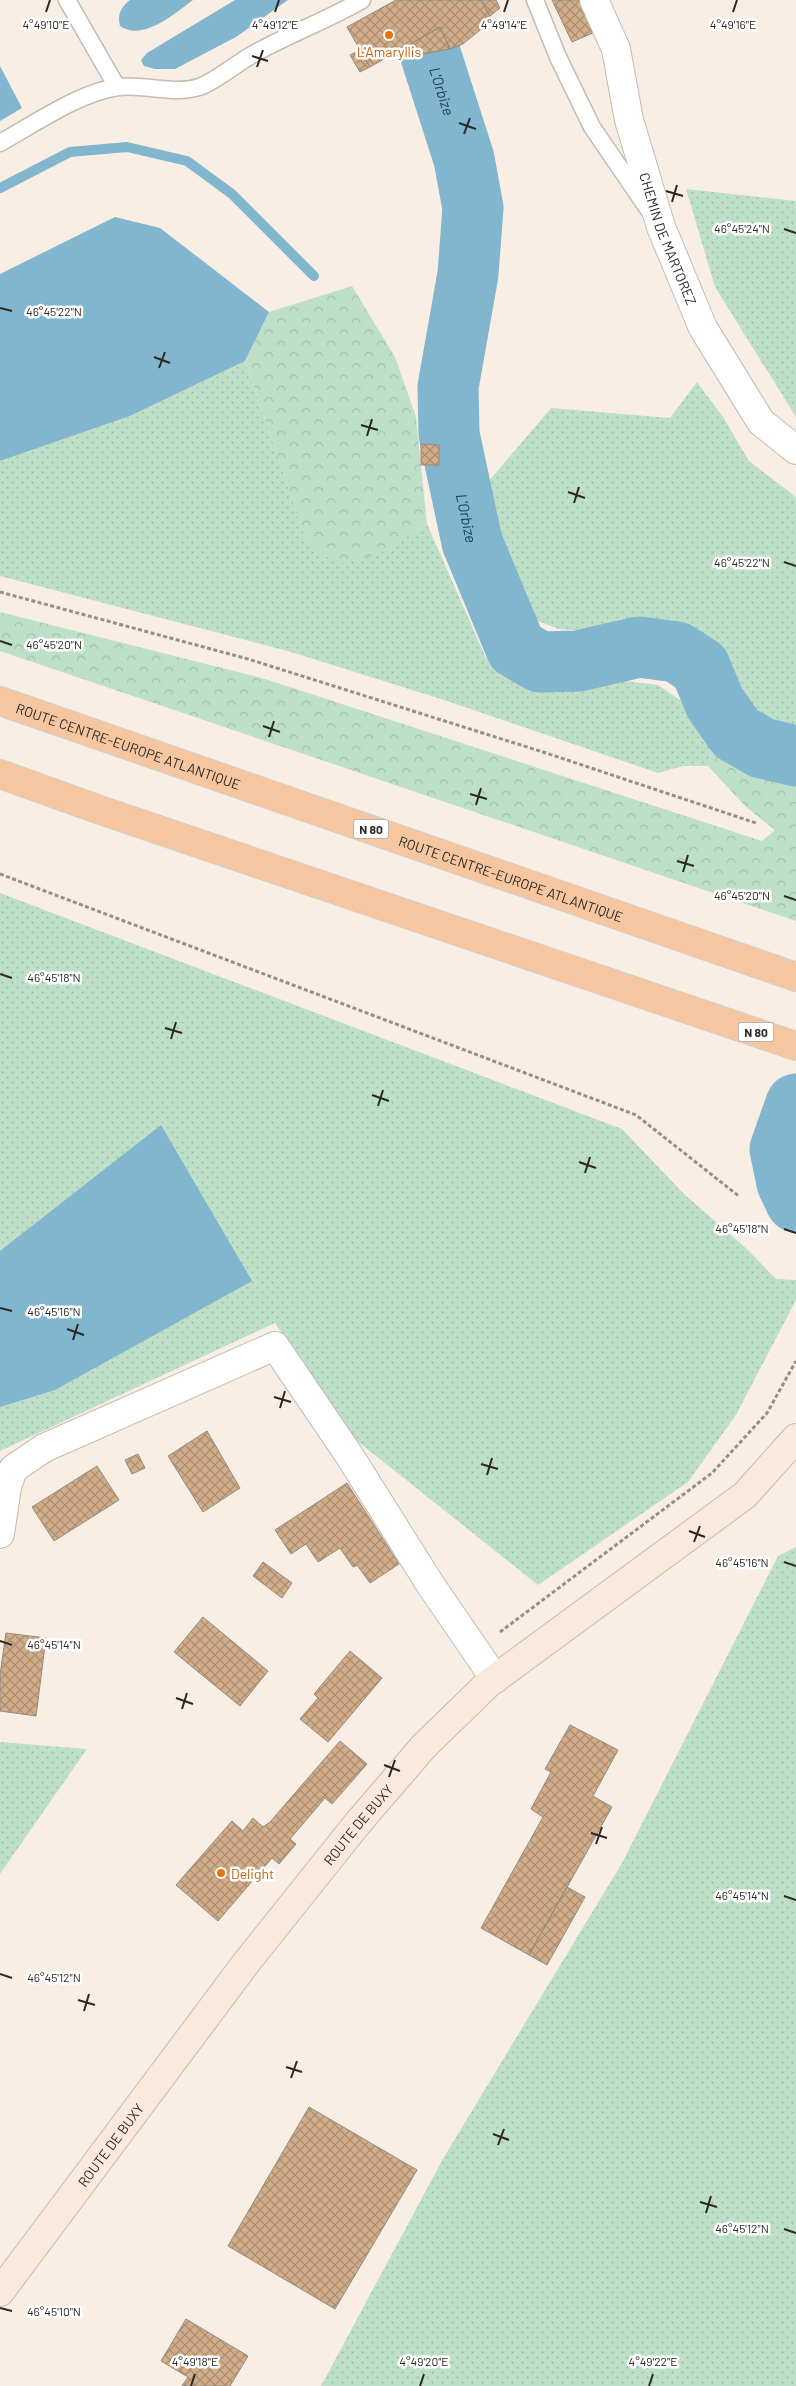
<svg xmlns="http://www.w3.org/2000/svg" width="796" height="2386" font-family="Barlow,sans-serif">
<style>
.grass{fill:url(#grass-dots)}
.forest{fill:url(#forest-crowns)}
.water{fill:#82b5ce}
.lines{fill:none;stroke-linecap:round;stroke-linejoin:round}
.stream{stroke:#82b5ce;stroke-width:10}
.river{stroke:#82b5ce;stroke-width:61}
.building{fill:url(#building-cross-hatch);stroke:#958b82}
.service-casing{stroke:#c5bbb2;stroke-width:19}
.minor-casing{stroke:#c5bbb2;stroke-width:30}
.secondary-casing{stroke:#c5bbb2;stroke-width:30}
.trunk-casing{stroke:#d1d0cf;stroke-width:30}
.path{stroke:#968e87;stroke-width:3;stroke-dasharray:4 2.5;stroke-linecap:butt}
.service{stroke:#fff;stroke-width:16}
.minor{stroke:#fff;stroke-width:28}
.secondary{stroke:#fbeadc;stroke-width:28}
.trunk{stroke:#f6c6a0;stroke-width:28}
.ticks{fill:none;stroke:#2c2824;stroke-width:2}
.food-dot{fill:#e8710a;stroke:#fff;stroke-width:2}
.labels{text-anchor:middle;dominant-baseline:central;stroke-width:5;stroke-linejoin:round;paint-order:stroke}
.shield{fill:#fff;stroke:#6b6866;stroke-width:1}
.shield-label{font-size:12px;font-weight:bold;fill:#2c2824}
.food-label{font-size:14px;fill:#c56008;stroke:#fff}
.street-label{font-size:14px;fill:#2c2824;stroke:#fff}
.water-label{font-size:15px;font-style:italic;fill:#1a4457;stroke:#fff}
.ticks-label{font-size:12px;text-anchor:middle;fill:#2c2824;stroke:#fff;stroke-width:5;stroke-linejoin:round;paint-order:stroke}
</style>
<defs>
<pattern id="grass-dots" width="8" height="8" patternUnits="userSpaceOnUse" patternTransform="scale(1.25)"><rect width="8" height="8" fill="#bee0c8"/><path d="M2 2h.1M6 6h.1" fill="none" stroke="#a3c0ac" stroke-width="1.8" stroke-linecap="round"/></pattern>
<pattern id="forest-crowns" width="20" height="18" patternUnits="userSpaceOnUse" patternTransform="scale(1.25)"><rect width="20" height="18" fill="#bee0c8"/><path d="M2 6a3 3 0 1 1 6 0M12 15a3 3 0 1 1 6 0" fill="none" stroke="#a3c0ac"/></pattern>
<pattern id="building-cross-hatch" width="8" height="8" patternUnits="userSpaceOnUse" patternTransform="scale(1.25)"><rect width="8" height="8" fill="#d2ad89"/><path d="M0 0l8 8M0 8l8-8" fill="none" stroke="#ab8d70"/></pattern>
</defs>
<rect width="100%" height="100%" fill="#f9eee4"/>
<path class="grass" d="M 686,189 L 796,201 L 796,417 L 715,287 Z
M 245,361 L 307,542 L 378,554 L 427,524 L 486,658 L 521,680 L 557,685 L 601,678 L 658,685 L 689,706 L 716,734 L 708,766 L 683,766 L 658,773 L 444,700 L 291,652 L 0,576 L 0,461 L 130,416 Z
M 697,382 L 723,417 L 749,461 L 796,497 L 796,741 L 773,733 L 748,710 L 717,654 L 680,633 L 640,626 L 602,632 L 559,629 L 522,615 L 502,568 L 493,533 L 488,482 L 551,408 L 670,418 Z
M 0,893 L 622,1129 L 684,1194 L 748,1250 L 776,1279 L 796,1280 L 796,1300 L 736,1415 L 688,1482 L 538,1585 L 351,1436 L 275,1323 L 0,1451 Z
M 796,1547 L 796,2386 L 321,2386 L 444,2157 L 622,1863 L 778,1556 Z
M 0,1742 L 87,1749 L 0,1874 Z"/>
<path class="forest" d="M 352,286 L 395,357 L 416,417 L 427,524 L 378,555 L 337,564 L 307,542 L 245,361 L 269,312 Z
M 0,612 L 262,678 L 762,841 L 775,830 L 746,807 L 708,766 L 716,734 L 742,757 L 796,777 L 796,921 L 0,651 Z"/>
<path class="water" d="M 130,0 L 193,0 C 175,13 143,42 120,26 C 117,15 121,7 130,0 Z
M 235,0 L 288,0 L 236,37 L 175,69 L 155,69 L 144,66 L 141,60 L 147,53 Z
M 0,66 L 22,108 L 0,121 Z
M 115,217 L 160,228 L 269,312 L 245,361 L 130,416 L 0,461 L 0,274 Z
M 161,1125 L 252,1281 L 55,1390 L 0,1407 L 0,1251 Z"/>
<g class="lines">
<path class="stream" d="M 0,188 L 70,152 L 127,147 L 187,161 L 232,194 L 314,276"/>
<g class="river">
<path id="s1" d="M 430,53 L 464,159 L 473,208 L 468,274 L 448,387 L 449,434 L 472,542 L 516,648 L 540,662 L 578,661 L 639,647 L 677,652 L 700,667 L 715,703 L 736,733 L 762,748 L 796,756"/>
<path d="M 796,1104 L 780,1149 L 787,1183 L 796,1202"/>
</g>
</g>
<path class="building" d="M 396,0 L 481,0 L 490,16 L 480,30 L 463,44 L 450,49 L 440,27 L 370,67 L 347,27 Z
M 481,0 L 496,0 L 500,8 L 490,16 Z
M 552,0 L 580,0 L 595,32 L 572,42 Z
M 440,27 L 450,49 L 417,55 L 390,56 Z
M 360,50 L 370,67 L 360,72 L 350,55 Z
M 421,444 L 439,445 L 439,465 L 421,465 Z
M 207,1431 L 240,1488 L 203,1512 L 168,1456 Z
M 138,1454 L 145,1468 L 132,1474 L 125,1460 Z
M 97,1466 L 119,1500 L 54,1541 L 32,1507 Z
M 347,1483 L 399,1564 L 370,1583 L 357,1565 L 353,1567 L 340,1548 L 318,1562 L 306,1544 L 291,1554 L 275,1530 Z
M 263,1562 L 292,1583 L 282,1598 L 253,1576 Z
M 203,1617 L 268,1671 L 240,1706 L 174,1652 Z
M 6,1633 L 46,1638 L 36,1716 L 0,1711 L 0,1675 Z
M 350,1651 L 382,1678 L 328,1742 L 300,1719 L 318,1698 L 314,1694 Z
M 570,1725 L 618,1750 L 593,1796 L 612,1807 L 529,1955 L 481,1928 L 543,1817 L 531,1809 L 551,1772 L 545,1769 Z
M 340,1741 L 367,1764 L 332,1804 L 325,1798 L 290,1839 L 296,1844 L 279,1864 L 272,1858 L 218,1921 L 176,1885 L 232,1821 L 243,1831 L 253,1818 L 263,1827 L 270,1822 Z
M 567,1887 L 585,1897 L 547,1965 L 529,1955 Z
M 309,2107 L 417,2170 L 335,2309 L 228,2246 Z
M 186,2319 L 248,2356 L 230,2386 L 182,2386 L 188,2377 L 161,2361 Z"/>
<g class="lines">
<g class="service-casing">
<path id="service" d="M 67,0 L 117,87
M 535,0 L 558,57 L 592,127 L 648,209
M 0,143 C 34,124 82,91 119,87 C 145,84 174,95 199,87 C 213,83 236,64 250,56 C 286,35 326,21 362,0"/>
</g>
<g class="minor-casing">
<g id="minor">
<path id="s2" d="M 594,0 L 616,49 L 629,120 L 661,227 L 703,328 L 761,422 L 796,450"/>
<path d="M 0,1534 L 7,1487 L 13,1469 L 44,1448 L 275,1346 L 349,1455 L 430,1584 L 495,1679"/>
</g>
</g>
<g class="secondary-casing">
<g id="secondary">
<path id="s3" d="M 0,2292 L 246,1963 L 357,1824 L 424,1746 L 489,1683 L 745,1495 L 796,1438"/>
</g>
</g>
<g class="trunk-casing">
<g id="trunk">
<path id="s4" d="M 0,701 L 796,977"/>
<path d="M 0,774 L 100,810 L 796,1046"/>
</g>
</g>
<path class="path" d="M 0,592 L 248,659 L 543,752 L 756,823
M 0,874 L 636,1115 L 740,1197
M 500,1632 L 712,1473 L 767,1413 L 796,1361"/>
<use href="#service" class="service"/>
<use href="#minor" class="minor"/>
<use href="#secondary" class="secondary"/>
<use href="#trunk" class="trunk"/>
</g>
<path class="ticks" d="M 46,12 L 50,0M 275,12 L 279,0M 504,12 L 508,0M 733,12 L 737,0M 252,56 L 268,61M 257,67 L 263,50M 459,123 L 476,129M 464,134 L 470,118M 666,191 L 683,196M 672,202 L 677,185M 784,229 L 796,233M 0,308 L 12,311M 154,357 L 170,363M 159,368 L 165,352M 361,425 L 378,430M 367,436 L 372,419M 568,492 L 585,498M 574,503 L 579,487M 784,562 L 796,566M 0,641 L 12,645M 263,726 L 280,732M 269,737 L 274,721M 470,794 L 487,799M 476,805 L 481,788M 677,861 L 694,866M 683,872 L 688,855M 784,896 L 796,900M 0,974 L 12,978M 165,1028 L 182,1033M 171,1039 L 176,1022M 372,1095 L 389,1101M 378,1106 L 383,1090M 579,1162 L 596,1168M 585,1173 L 590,1157M 784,1229 L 796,1233M 0,1308 L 12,1311M 67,1329 L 84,1335M 73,1340 L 78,1324M 274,1397 L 291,1402M 280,1408 L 285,1391M 481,1464 L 498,1469M 487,1475 L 492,1458M 689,1531 L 705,1537M 694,1542 L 700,1526M 784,1562 L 796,1566M 0,1641 L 12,1645M 176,1698 L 193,1704M 182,1709 L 187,1693M 384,1765 L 400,1771M 389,1777 L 395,1760M 591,1833 L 607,1838M 596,1844 L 602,1827M 784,1896 L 796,1900M 0,1974 L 12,1978M 78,2000 L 95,2005M 84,2011 L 89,1994M 286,2067 L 302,2072M 291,2078 L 297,2061M 493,2134 L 509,2140M 498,2145 L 504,2129M 700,2202 L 717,2207M 706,2213 L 711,2196M 784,2229 L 796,2233M 0,2308 L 12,2311M 191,2386 L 195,2374M 420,2386 L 424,2374M 649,2386 L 653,2374"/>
<g class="food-dot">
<circle cx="389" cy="35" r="5"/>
<circle cx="221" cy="1873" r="5"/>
</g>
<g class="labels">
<g class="shield">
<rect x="353.5" y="819.5" width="35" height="19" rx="4"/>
<rect x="738.5" y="1022.5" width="35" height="19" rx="4"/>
</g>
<g class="shield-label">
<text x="371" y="829">N 80</text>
<text x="756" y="1032">N 80</text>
</g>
<g class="food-label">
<text x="389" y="51">L'Amaryllis</text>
<text x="231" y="1873" text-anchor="start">Delight</text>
</g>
<g class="street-label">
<text stroke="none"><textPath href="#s2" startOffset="251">CHEMIN DE MARTOREZ</textPath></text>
<text stroke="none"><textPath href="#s4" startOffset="136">ROUTE CENTRE-EUROPE ATLANTIQUE</textPath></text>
<text stroke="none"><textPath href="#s4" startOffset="541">ROUTE CENTRE-EUROPE ATLANTIQUE</textPath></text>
<text stroke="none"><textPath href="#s3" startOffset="589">ROUTE DE BUXY</textPath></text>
<text stroke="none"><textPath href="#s3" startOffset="184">ROUTE DE BUXY</textPath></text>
</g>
<g class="water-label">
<text stroke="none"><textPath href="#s1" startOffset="40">L'Orbize</textPath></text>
<text stroke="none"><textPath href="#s1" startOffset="475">L'Orbize</textPath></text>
</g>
</g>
<g class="ticks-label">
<text x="46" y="29">4°49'10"E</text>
<text x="275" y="29">4°49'12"E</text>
<text x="504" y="29">4°49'14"E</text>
<text x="733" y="29">4°49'16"E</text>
<text x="742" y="233">46°45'24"N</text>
<text x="54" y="316">46°45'22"N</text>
<text x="742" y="567">46°45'22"N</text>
<text x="54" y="649">46°45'20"N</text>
<text x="742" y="900">46°45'20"N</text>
<text x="54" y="982">46°45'18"N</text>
<text x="742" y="1233">46°45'18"N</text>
<text x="54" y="1316">46°45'16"N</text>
<text x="742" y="1567">46°45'16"N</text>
<text x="54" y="1649">46°45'14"N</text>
<text x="742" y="1900">46°45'14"N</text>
<text x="54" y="1982">46°45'12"N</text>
<text x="742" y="2233">46°45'12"N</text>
<text x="54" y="2316">46°45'10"N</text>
<text x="195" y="2366">4°49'18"E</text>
<text x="424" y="2366">4°49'20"E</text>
<text x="653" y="2366">4°49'22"E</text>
</g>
</svg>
